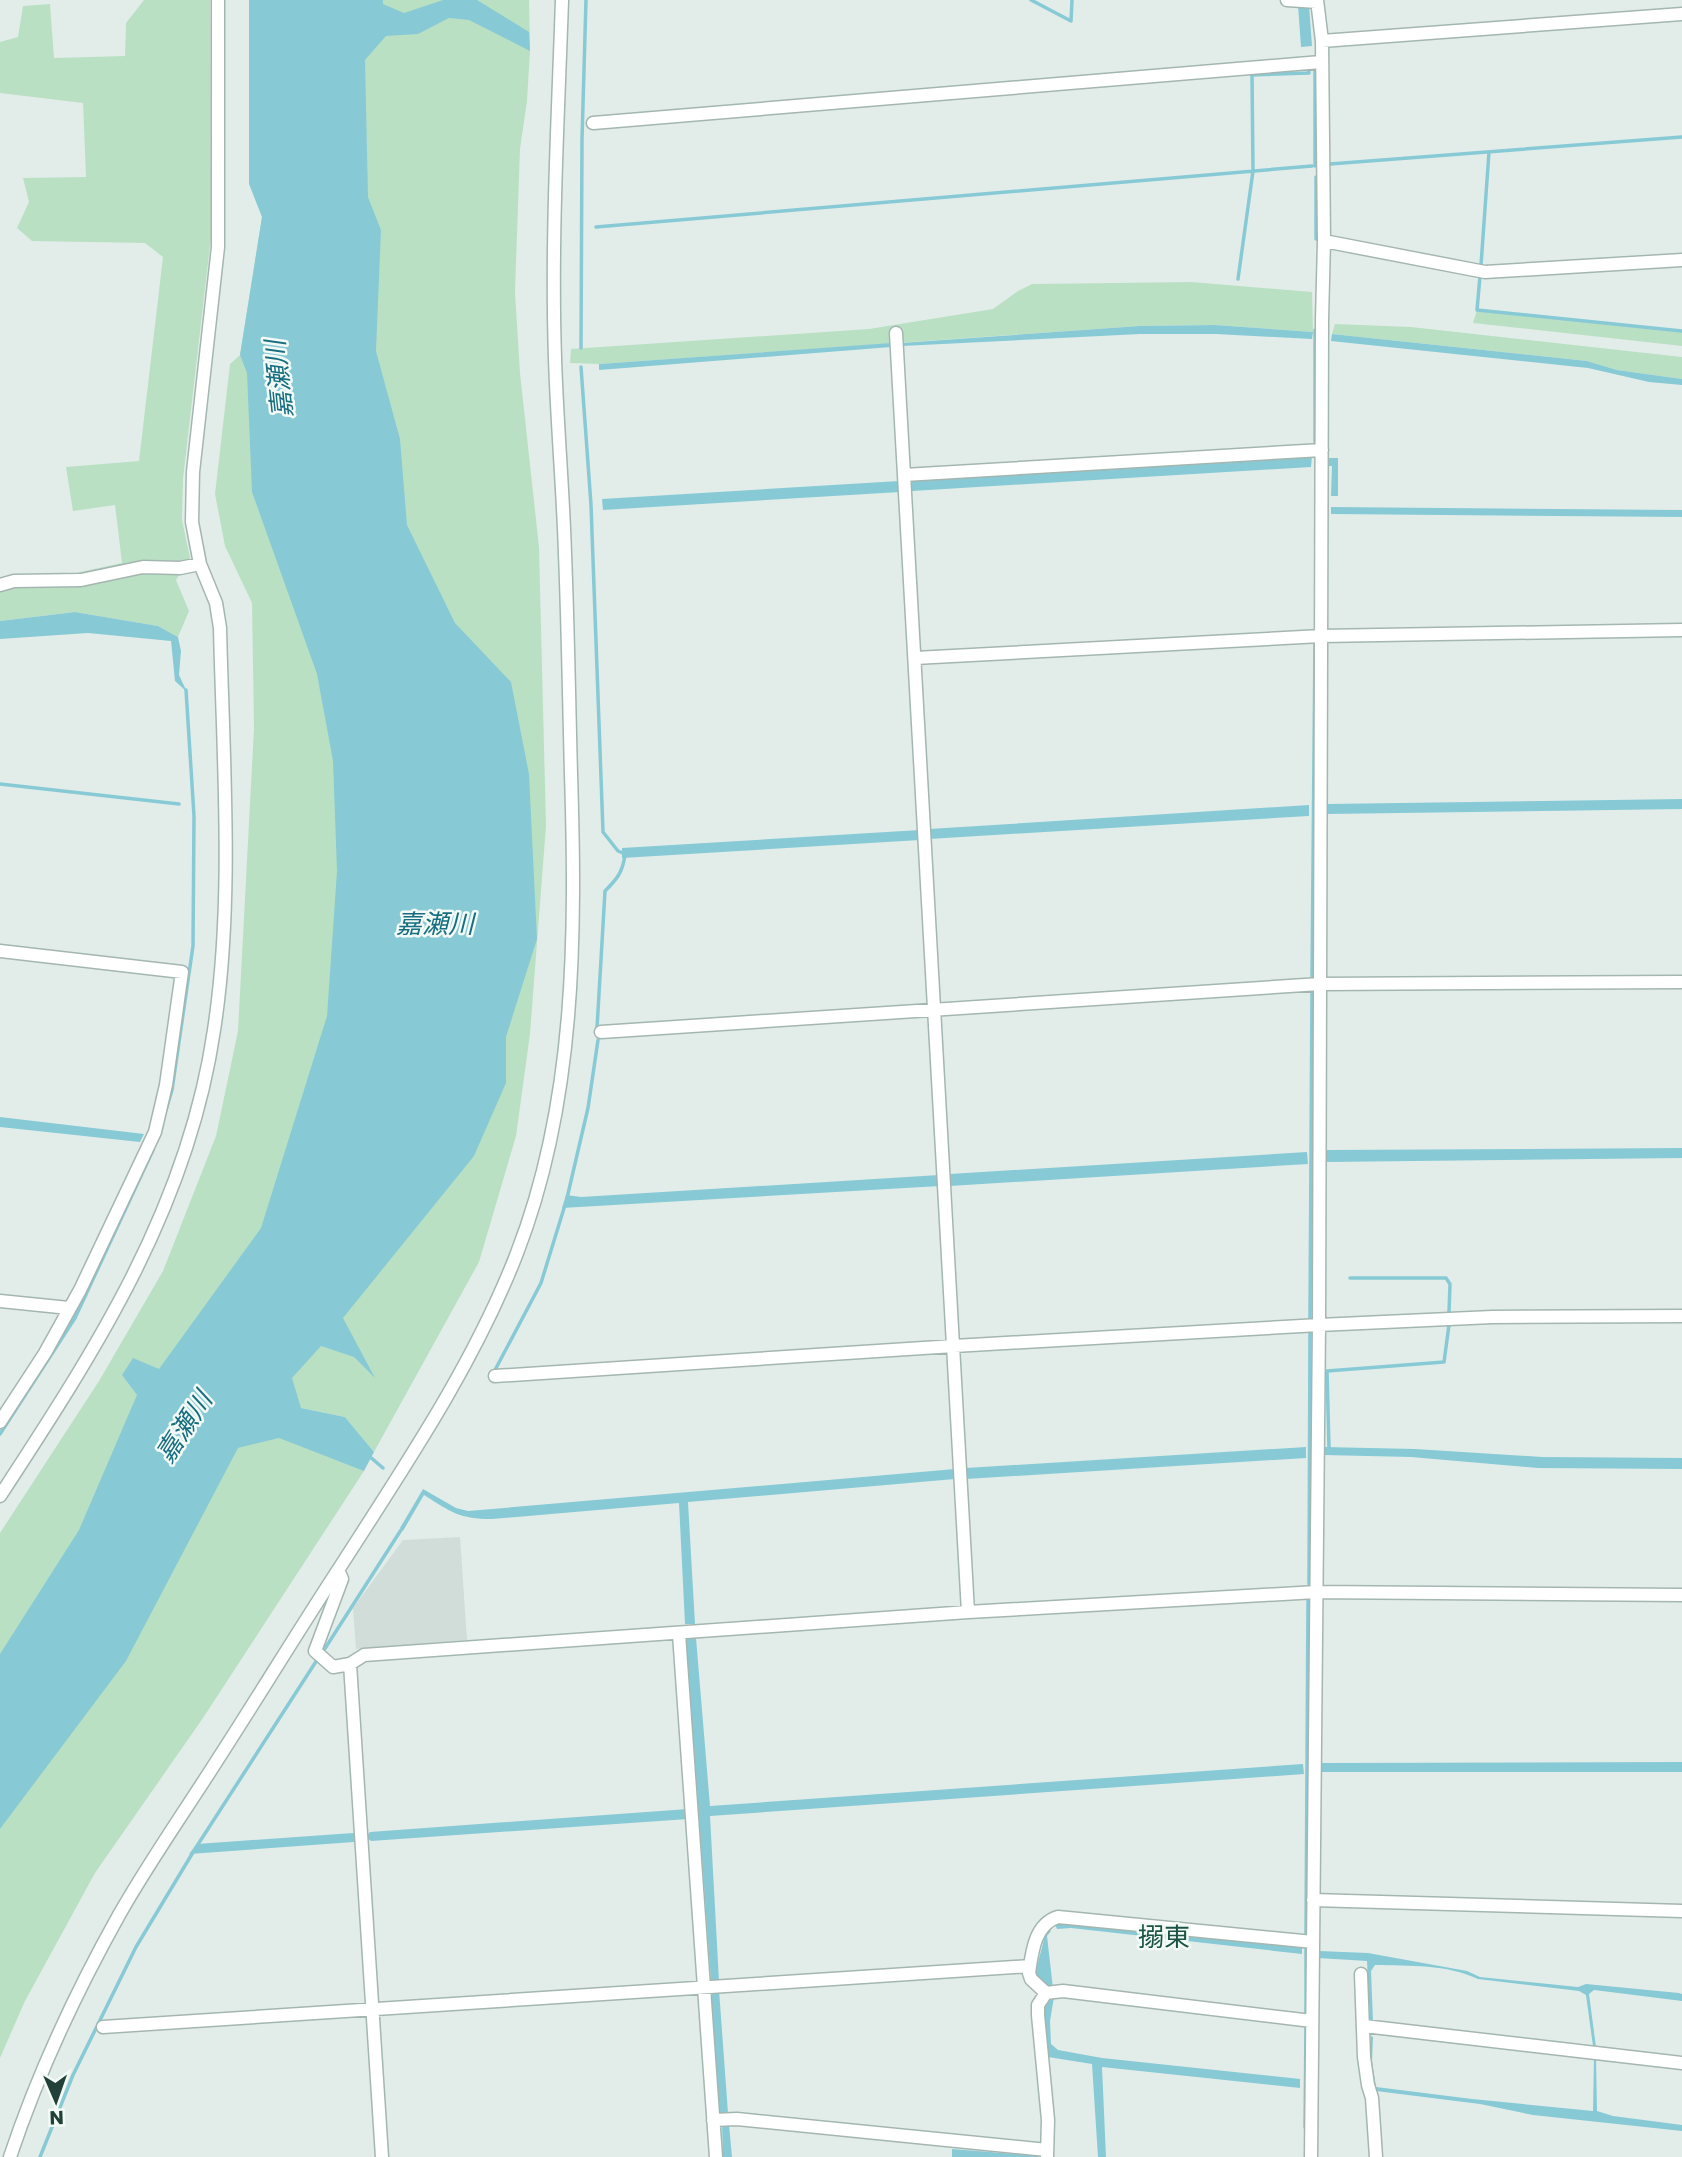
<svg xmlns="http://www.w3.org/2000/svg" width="1682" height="2157" font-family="Poppins,'Noto Sans JP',sans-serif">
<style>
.built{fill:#d0ddd8}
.green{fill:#bae0c4}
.water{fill:#87cad6}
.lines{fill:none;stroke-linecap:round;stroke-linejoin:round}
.stream{stroke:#87cad6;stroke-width:3.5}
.minor-casing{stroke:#a4b6b0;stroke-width:15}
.minor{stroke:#fff;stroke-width:12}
.labels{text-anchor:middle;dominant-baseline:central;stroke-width:5;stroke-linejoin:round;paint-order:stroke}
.water-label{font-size:26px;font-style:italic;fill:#166e80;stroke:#f3faf6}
.neighbourhood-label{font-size:26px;fill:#1b5446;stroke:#f3faf6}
</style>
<rect width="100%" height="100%" fill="#e2ede9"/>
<path class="built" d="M 460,1537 L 467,1640 L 356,1649 L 353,1608 L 403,1540 Z"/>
<path class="green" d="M 144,0 L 210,0 L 211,237 L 183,479 L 182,520 L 190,558 L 176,580 L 189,611 L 178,637 L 158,626 L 75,612 L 0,621 L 0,592 L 15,586 L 20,576 L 76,573 L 122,563 L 115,505 L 73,511 L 66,467 L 139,461 L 163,257 L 145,243 L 32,241 L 17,228 L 29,202 L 23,178 L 86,177 L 83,103 L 0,93 L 0,42 L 18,37 L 23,6 L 50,4 L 54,58 L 125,56 L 126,23 Z
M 349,0 L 529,0 L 530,51 L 527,101 L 520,149 L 515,292 L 520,373 L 539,547 L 546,826 L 530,1034 L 516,1136 L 479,1262 L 374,1452 L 345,1417 L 301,1408 L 276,1380 L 329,1316 L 372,524 Z
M 262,217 L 436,952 L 155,1401 L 0,1681 L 0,1533 L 99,1381 L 163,1271 L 216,1136 L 238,1031 L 254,728 L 252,603 L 225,546 L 215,494 L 230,364 L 240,355 Z
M 1191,282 L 1312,292 L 1313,332 L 1215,325 L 1139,326 L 599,364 L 570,363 L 571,349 L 869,329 L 993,309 L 1018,291 L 1032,284 Z
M 1477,310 L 1682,331 L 1682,346 L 1473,323 Z
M 1335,324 L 1411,327 L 1682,357 L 1682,379 L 1617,370 L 1587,361 L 1332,334 Z
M 273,1428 L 346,1455 L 364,1471 L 203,1718 L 95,1873 L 25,2001 L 0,2058 L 0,1812 L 237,1429 Z"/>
<path class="water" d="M 249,0 L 383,0 L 383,4 L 404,13 L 443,0 L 477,0 L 529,32 L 530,51 L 469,20 L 449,18 L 418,34 L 386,36 L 365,60 L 368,197 L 381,230 L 376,351 L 400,439 L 407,525 L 455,623 L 511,682 L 529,774 L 537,939 L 506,1037 L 506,1083 L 474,1156 L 343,1318 L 375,1378 L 354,1357 L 321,1346 L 292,1378 L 301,1408 L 345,1417 L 374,1452 L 364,1471 L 279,1438 L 238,1448 L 126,1661 L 0,1829 L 0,1654 L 79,1530 L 137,1395 L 122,1375 L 133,1358 L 159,1369 L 261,1228 L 327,1016 L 337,871 L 333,761 L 317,674 L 252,492 L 247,373 L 240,355 L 262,217 L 249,184 Z
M 1298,5 L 1309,5 L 1312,46 L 1301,47 Z
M 1215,325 L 1313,332 L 1312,339 L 1216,334 L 1140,334 L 902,346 L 901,343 L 1139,326 Z
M 1332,334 L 1587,361 L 1617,370 L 1682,379 L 1682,385 L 1649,382 L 1588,368 L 1331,341 Z
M 891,343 L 891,347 L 599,370 L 599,364 Z
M 1312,456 L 1311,467 L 912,491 L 911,480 Z
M 1328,458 L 1338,458 L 1338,496 L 1331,496 L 1332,466 L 1328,466 Z
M 899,481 L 900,492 L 603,510 L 602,499 Z
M 1331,507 L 1682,510 L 1682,517 L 1331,514 Z
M 75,612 L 158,626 L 178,637 L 181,651 L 179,675 L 187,692 L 175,681 L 171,641 L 88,633 L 0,639 L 0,621 Z
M 1682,799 L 1682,809 L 1327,814 L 1328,804 Z
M 1309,805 L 1309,816 L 929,839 L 929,829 Z
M 920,830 L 920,840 L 622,858 L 622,848 Z
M 0,1117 L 144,1134 L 140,1142 L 0,1127 Z
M 1682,1148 L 1682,1158 L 1327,1162 L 1327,1150 Z
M 1307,1152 L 1308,1164 L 950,1186 L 950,1174 Z
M 939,1175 L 940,1186 L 562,1208 L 566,1195 L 581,1197 Z
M 1306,1447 L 1306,1458 L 966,1479 L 966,1468 Z
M 1324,1447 L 1415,1449 L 1542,1457 L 1682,1458 L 1682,1469 L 1538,1468 L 1411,1457 L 1324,1455 Z
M 955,1469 L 955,1479 L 688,1502 L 695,1624 L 685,1624 L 679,1503 L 492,1519 C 459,1519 451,1512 424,1495 L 403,1531 L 400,1528 L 423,1489 L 456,1508 L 468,1511 Z
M 686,1638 L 696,1638 L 710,1806 L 1303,1764 L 1304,1774 L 710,1816 L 719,1981 L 711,1981 Z
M 1682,1762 L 1682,1772 L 1321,1772 L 1321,1763 Z
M 688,1809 L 688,1819 L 371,1841 L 366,1837 L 370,1832 Z
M 353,1833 L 358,1837 L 354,1842 L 189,1854 L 197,1844 Z
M 1063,1920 L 1068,1922 L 1302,1947 L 1302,1954 L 1071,1928 L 1057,1929 L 1055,1924 Z
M 1047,1928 L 1051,1931 L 1047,1936 L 1054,1997 L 1050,2021 L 1051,2044 L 1058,2050 L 1102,2058 L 1300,2079 L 1300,2088 L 1102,2067 L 1106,2157 L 1098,2157 L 1092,2064 L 1048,2057 L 1043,2004 L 1047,1988 L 1035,1974 Z
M 1319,1951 L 1368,1953 L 1467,1971 L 1480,1977 L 1578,1987 L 1586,1984 L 1679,1993 L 1682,1994 L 1682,2001 L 1594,1990 L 1589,1994 L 1596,2047 L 1593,2046 L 1586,1995 L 1579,1991 L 1478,1979 C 1447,1964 1409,1966 1375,1965 L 1371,1971 L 1373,2021 L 1370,2021 L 1367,1961 L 1318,1958 Z
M 711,1990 L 719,1990 L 728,2113 L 720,2114 Z
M 1371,2036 L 1373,2037 L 1372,2062 L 1376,2087 L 1472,2099 L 1593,2111 L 1594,2057 L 1596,2057 L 1597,2111 L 1613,2116 L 1682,2125 L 1682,2131 L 1533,2115 L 1480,2104 L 1376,2091 C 1368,2076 1370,2053 1371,2036 Z
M 722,2124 L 729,2124 L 732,2157 L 723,2157 Z
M 952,2149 L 1055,2157 L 952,2157 Z"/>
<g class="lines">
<path class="stream" d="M 1031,0 L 1071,21 L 1072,0
M 1315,69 L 1315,166
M 1330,164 L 1682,137
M 1316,177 L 1316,239
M 596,227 L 1312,166
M 1481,265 L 1489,152
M 1480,276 L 1477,310 L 1682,331
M 1238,279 L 1253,171 L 1252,75 L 1309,73 L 1308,68
M 1315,330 L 1315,442
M 581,348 L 582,139 L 586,0
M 581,367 L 591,505 L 603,832 L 618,851 L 625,854 C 623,872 617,879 605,891 L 597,1028
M 0,784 L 179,804
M 1312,980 L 1315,641
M 166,1110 L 172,1090 L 193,946 L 194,816 L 186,690
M 567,1198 L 588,1108 L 598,1040
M 1350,1278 L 1446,1278 L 1450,1284 L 1449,1312
M 1310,1318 L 1312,988
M 495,1370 L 541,1283 L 565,1205
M 0,1434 L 75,1318 L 153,1150
M 1329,1448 L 1327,1371 L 1444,1362 L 1449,1325
M 369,1456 L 383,1468
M 1309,1584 L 1310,1328
M 324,1650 L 401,1530
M 1306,1934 L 1308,1597
M 1306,2014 L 1306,1946
M 1305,2127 L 1306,2025
M 40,2157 L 73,2075 L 136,1947 L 195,1849 L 317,1660"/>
<g class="minor-casing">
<path id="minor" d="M 1287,0 L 1317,2
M 1322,41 L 1682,14
M 593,123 L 1321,62
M 1324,241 L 1485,272 L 1682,260
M 896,333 L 968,1612
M 904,475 L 1322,450
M 0,585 L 14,581 L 81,580 L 143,567 L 180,568 L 200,564
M 915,658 L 1321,636 L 1682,630
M 0,951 L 182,972 L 166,1085 L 155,1132 L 80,1290 L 45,1353 L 0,1422
M 601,1032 L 1320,984 L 1682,982
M 0,1301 L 69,1308
M 495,1376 L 954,1346 L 1319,1325 L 1492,1317 L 1682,1316
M 0,1496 C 96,1349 188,1208 214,1030 C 234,901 223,759 220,628 L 216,603 L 200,564 L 192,522 L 193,472 L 218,247 L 218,0
M 338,1570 L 342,1579 L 315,1651 L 333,1667 L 350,1664 L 364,1655 L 968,1612 L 1316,1592 L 1682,1595
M 679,1634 L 716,2157
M 350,1664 L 382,2157
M 1313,1900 L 1682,1911
M 1361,1974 L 1364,2057 L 1368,2085 L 1372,2098 L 1376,2157
M 1046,1993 L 1038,2005 L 1038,2015 L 1048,2120 L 1047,2157
M 1312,2021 L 1063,1991 L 1046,1993 L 1031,1979 L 1029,1973 C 1032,1951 1035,1924 1058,1917 L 1313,1942
M 1364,2026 L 1682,2063
M 103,2027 L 1030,1966
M 713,2120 L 737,2119 L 1047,2150
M 10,2157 C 38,2073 76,1992 119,1915 C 149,1862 185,1811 218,1759 C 260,1694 300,1628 342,1564 C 406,1464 474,1364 517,1253 C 576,1101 576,934 571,774 C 569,700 568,627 565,554 C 563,489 557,423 555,358 C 551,239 558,119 562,0
M 1311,2157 L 1319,1325 L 1322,320 L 1324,241 L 1322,41 L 1317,0"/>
</g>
<use href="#minor" class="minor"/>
</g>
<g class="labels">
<g class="water-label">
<text transform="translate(279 379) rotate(-96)">嘉瀬川</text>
<text x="435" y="924">嘉瀬川</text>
<text transform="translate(184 1427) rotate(-57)">嘉瀬川</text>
</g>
<g class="neighbourhood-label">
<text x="1164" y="1937">搦東</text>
</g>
</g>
<g transform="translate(56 2101) rotate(178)" stroke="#f3faf6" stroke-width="5" paint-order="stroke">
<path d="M0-5L12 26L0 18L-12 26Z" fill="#214038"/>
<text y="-10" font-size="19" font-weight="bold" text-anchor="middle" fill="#214038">N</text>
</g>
</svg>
